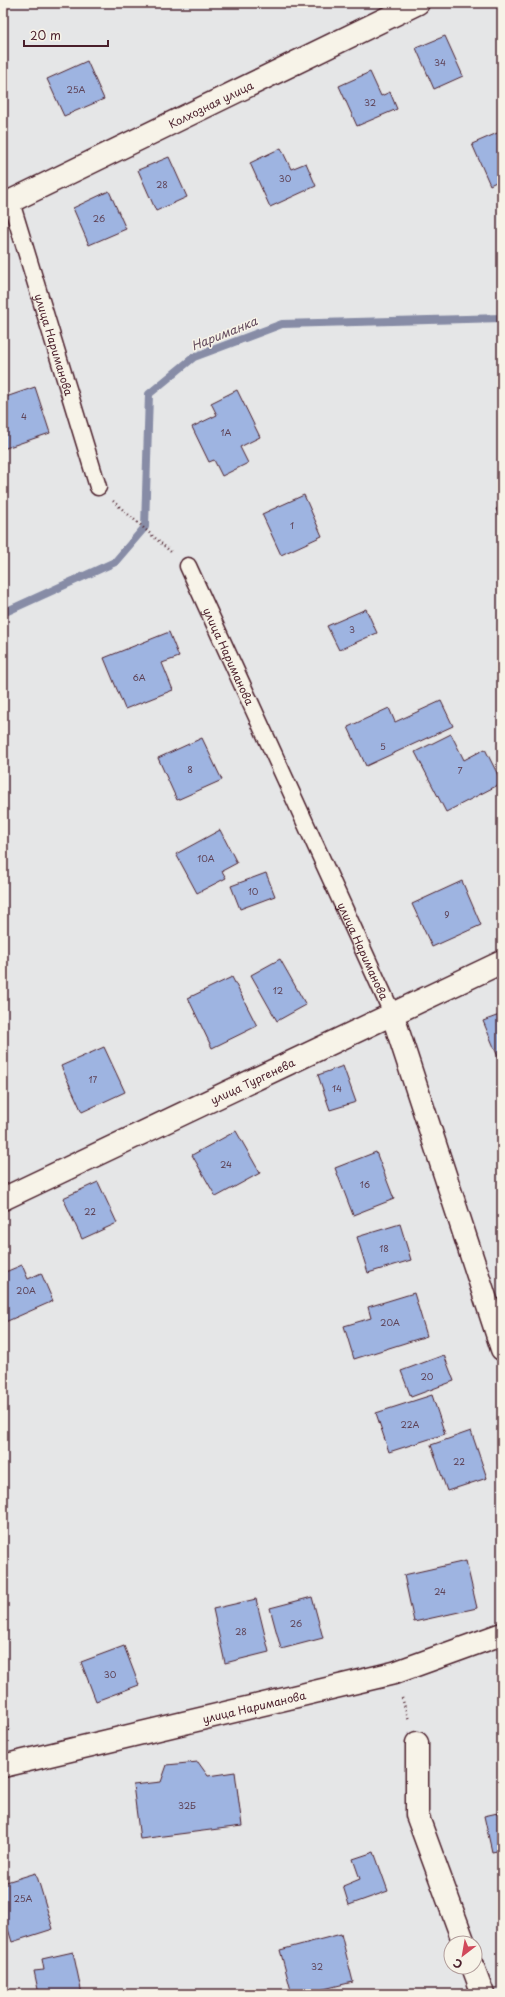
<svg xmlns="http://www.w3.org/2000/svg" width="505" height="1997" font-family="'Playpen Sans',sans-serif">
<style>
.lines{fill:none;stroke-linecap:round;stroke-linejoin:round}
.stream{stroke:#878ca6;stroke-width:8}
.building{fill:#9eb4e1;stroke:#4a1f2b}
.lane-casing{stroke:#4a1f2b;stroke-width:19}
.street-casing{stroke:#4a1f2b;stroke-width:25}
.secondary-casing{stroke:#4a1f2b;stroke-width:25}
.path{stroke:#4a1f2b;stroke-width:2.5;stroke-dasharray:1 3;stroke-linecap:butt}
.lane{stroke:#f7f3e8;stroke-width:16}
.street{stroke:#f7f3e8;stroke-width:22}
.secondary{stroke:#f7f3e8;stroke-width:22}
.labels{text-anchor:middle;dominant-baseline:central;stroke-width:3;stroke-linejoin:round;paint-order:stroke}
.number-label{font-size:9px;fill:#5f4458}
.street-label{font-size:11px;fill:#4a1f2b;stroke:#f7f3e8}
.water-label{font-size:12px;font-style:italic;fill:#644c5e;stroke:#f7f3e8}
</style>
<rect width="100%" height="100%" fill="#e5e6e7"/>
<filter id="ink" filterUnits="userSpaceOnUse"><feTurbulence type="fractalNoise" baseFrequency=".025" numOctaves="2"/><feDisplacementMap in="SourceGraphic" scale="8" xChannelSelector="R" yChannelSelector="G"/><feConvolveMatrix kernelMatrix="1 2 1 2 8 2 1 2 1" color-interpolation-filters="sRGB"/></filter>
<g filter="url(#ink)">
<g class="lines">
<path class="stream" d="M 3,613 L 115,562 L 145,527 L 149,394 L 194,357 L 282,324 L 502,318"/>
</g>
<path class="building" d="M 445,36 L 463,76 L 434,89 L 416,48 Z
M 87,61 L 104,99 L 64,116 L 47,79 Z
M 370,72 L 381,96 L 390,92 L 397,109 L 357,126 L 339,86 Z
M 502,131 L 502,179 L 490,185 L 472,144 Z
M 281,148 L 291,169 L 306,163 L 316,186 L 270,207 L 250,163 Z
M 169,157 L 187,197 L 156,211 L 138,170 Z
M 109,191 L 126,229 L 89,245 L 73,208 Z
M 35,387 L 50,433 L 3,449 L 3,398 Z
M 237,390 L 260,437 L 240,447 L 248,463 L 222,476 L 214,460 L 209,462 L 192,427 L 217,415 L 211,403 Z
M 304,495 L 322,536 L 281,555 L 262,514 Z
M 502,506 L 502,522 L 496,509 Z
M 366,609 L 377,633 L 339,650 L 327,626 Z
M 169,632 L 179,657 L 162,663 L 173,690 L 125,709 L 104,658 Z
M 441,701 L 453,726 L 366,766 L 348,727 L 389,708 L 395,722 Z
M 451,734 L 464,760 L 485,749 L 502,783 L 446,812 L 415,752 Z
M 202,738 L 222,780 L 177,800 L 158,758 Z
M 220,830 L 237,863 L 222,871 L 226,878 L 197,893 L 176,854 Z
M 266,873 L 275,896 L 240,909 L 231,886 Z
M 462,881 L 481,925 L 432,947 L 412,904 Z
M 280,959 L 306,1005 L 277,1021 L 251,975 Z
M 232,977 L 257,1026 L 212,1048 L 188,998 Z
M 502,1014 L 502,1064 L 501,1064 L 483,1021 Z
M 104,1047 L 125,1092 L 82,1112 L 61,1066 Z
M 343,1066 L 356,1102 L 330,1110 L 318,1075 Z
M 236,1131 L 260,1173 L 216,1197 L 192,1155 Z
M 376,1152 L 394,1199 L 353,1215 L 335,1168 Z
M 98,1182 L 117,1223 L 82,1239 L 63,1198 Z
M 400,1224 L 411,1260 L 368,1273 L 357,1237 Z
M 22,1265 L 28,1279 L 41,1273 L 53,1301 L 3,1323 L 3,1273 Z
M 414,1293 L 427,1336 L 354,1359 L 344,1326 L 371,1318 L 368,1307 Z
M 444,1355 L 454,1381 L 411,1397 L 401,1371 Z
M 432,1395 L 445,1434 L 389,1452 L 376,1413 Z
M 471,1431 L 487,1478 L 447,1491 L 431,1445 Z
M 466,1561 L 477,1608 L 414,1622 L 404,1575 Z
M 312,1597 L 323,1638 L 281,1649 L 270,1608 Z
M 256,1599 L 269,1652 L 225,1663 L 213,1609 Z
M 124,1646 L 139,1685 L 96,1701 L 81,1662 Z
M 3,1714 L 9,1730 L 3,1733 Z
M 502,1753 L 502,1770 L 499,1754 Z
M 198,1762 L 208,1776 L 235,1772 L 242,1826 L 140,1839 L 133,1785 L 161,1782 L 167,1765 Z
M 502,1812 L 502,1850 L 492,1852 L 484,1816 Z
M 374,1852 L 388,1891 L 349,1905 L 343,1886 L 360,1879 L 353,1859 Z
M 36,1873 L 53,1929 L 12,1942 L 3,1913 L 3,1883 Z
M 341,1934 L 353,1982 L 303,1994 L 292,1994 L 280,1950 Z
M 73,1952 L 82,1994 L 39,1994 L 34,1971 L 44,1970 L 42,1959 Z"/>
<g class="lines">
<g class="lane-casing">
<g id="lane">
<path id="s1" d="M 11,202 L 98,487"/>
<path id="s2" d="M 188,566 L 392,1013"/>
</g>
</g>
<g class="street-casing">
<g id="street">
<path d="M 392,1013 L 502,1349"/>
<path d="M 417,1743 L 417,1815 L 464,1943"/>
<path id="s3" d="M 3,1766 L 394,1673 L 502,1634"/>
<path d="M 473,1967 L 483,1994"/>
</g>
</g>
<g class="secondary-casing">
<g id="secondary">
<path id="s4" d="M 3,205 L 418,3"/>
<path id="s5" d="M 3,1199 L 502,962"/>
</g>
</g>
<path class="path" d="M 113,501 L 171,552
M 402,1698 L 409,1720"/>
<use href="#lane" class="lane"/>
<use href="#street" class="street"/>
<use href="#secondary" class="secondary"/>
</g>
</g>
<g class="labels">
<g class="number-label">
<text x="440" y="62">34</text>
<text x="76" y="89">25А</text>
<text x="370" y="102">32</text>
<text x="285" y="178">30</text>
<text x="162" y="184">28</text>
<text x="99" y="218">26</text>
<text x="24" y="416">4</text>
<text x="226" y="432">1А</text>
<text x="292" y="525">1</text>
<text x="352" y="629">3</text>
<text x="139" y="677">6А</text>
<text x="383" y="746">5</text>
<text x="190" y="769">8</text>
<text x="460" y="770">7</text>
<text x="206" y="858">10А</text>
<text x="253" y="891">10</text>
<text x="447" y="914">9</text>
<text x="278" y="990">12</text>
<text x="93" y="1079">17</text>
<text x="337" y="1088">14</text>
<text x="226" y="1164">24</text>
<text x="365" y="1184">16</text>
<text x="90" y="1211">22</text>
<text x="384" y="1248">18</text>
<text x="26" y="1290">20А</text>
<text x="390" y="1322">20А</text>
<text x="427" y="1376">20</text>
<text x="410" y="1424">22А</text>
<text x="459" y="1461">22</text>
<text x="440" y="1591">24</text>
<text x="296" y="1623">26</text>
<text x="241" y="1631">28</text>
<text x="110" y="1674">30</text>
<text x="187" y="1805">32Б</text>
<text x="23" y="1898">25А</text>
<text x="317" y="1966">32</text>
</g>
<g class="street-label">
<text stroke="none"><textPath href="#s4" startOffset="231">Колхозная улица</textPath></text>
<text stroke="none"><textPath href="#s1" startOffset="149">улица Нариманова</textPath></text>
<text stroke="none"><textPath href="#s2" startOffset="99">улица Нариманова</textPath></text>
<text stroke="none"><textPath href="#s2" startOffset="423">улица Нариманова</textPath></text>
<text stroke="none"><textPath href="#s5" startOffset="276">улица Тургенева</textPath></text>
<text stroke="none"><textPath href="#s3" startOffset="258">улица Нариманова</textPath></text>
</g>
<g class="water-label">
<text transform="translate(224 333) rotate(-22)">Нариманка</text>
</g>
</g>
<rect width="505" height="1997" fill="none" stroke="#f7f3e8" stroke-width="16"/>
<rect x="8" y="8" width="489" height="1981" fill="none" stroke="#4a1f2b" stroke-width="1.5" filter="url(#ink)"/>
<g transform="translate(463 1955) rotate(211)"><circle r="19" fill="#f7f3e8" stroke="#b29e9c"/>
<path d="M0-3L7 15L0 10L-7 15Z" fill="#d1495b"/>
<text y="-6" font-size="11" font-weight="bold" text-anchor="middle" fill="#4a1f2b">С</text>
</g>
<path d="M24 40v6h84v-6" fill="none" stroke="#4a1f2b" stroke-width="2"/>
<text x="30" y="40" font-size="12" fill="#4a1f2b" stroke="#f7f3e8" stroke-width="3" paint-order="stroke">20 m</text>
</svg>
